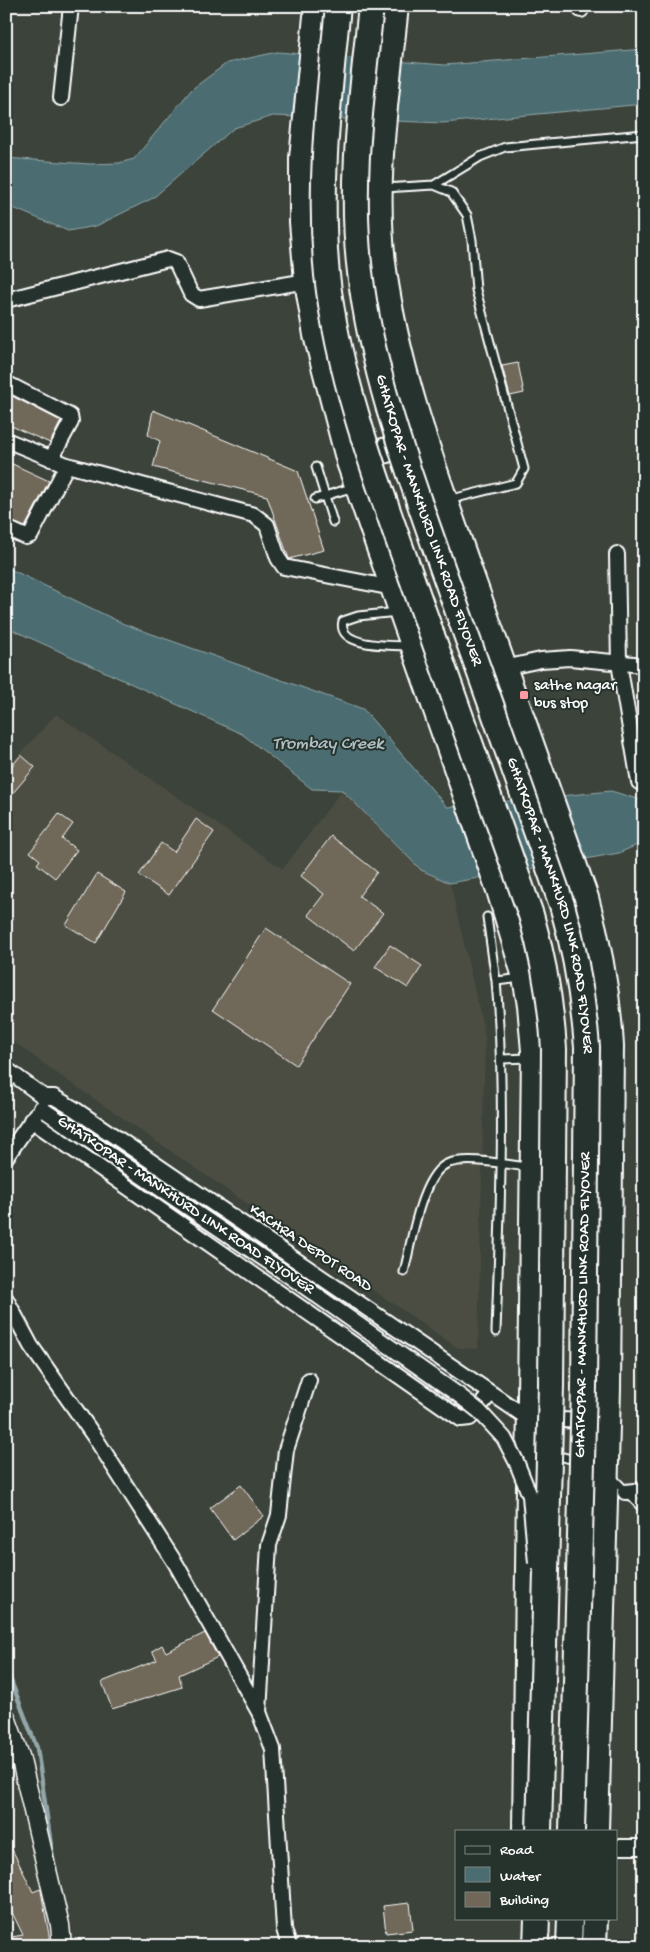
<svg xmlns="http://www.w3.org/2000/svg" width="650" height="1952" font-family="'Gochi Hand',sans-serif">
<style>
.built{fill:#4c4e43}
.water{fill:#4b6d72;stroke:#93a7aa}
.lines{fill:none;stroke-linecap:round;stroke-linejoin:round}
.stream{stroke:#93a7aa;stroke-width:4.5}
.building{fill:#706759;stroke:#fff}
.service-casing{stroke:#fff;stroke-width:11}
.minor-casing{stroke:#fff;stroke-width:18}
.tertiary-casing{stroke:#fff;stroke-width:21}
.trunk-casing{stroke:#fff;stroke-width:28}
.service{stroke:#26332d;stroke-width:7}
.minor{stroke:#26332d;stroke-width:14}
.tertiary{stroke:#26332d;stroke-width:18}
.trunk{stroke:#26332d;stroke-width:24}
.minor-bridge-casing{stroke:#fff;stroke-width:18;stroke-linecap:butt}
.trunk-bridge-casing{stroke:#fff;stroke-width:28;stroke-linecap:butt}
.minor-bridge{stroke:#26332d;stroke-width:14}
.trunk-bridge{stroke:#26332d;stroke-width:24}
.poi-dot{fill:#ff9aa2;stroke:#26332d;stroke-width:2}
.labels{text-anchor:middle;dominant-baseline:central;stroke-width:4;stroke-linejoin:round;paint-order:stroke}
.street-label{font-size:16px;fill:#fff;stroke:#26332d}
.poi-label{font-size:16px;fill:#fff;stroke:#26332d;text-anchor:start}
.water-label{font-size:18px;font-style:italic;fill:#aebdc0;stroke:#26332d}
</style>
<rect width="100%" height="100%" fill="#3c433a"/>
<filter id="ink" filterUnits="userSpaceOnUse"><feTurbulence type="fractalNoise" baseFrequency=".02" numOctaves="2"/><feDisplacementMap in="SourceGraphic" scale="10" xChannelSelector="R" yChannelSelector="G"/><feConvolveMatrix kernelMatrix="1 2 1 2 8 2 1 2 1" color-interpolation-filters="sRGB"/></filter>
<g filter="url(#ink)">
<path class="built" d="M 56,714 L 283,869 L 342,790 L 421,870 L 450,883 L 485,1036 L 478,1349 L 458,1348 L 58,1074 L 6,1036 L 6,770 Z
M 644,1657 L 644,1837 L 640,1837 Z"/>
<path class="water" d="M 644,49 L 644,104 L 443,123 L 273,116 L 234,128 L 153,198 L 96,226 L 68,231 L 6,205 L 6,158 L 89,164 L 119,163 L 134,159 L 192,89 L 227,63 L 277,52 L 445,65 Z
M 6,567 L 124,624 L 363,709 L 447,807 L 611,791 L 644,801 L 644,848 L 637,845 L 619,853 L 450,883 L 421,870 L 342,790 L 312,789 L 242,734 L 6,627 Z"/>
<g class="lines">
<path class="stream" d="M 6,1668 L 37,1748 L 53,1859"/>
</g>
<path class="building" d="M 518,363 L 524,393 L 510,396 L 502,366 Z
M 6,393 L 61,421 L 50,443 L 9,425 L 10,422 L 6,420 Z
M 153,410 L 298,471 L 324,550 L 289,559 L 267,496 L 153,467 L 160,441 L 148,435 Z
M 6,461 L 49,481 L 25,527 L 6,519 Z
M 21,755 L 35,767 L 6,801 L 6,773 Z
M 59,814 L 73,824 L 62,839 L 77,850 L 55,878 L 37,864 L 40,860 L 30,852 Z
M 196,819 L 214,832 L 169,895 L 139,875 L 161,843 L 174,852 Z
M 331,836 L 377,872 L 359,896 L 383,913 L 354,951 L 308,915 L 324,894 L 301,876 Z
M 97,874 L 126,892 L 96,943 L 66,925 Z
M 266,928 L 350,984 L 296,1065 L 213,1009 Z
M 390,945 L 422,966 L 408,988 L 375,967 Z
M 241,1485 L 264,1516 L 233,1540 L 210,1508 Z
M 205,1633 L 218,1657 L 179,1675 L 182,1687 L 112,1709 L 102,1682 L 157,1660 L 152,1651 L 162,1645 L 166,1652 Z
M 6,1837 L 33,1892 L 40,1889 L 41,1891 L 51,1946 L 6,1946 L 6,1938 L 23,1935 L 6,1900 Z
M 410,1903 L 413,1930 L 386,1933 L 383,1906 Z"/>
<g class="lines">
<g class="service-casing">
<path id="service" d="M 434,185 L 480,157 L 505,147 L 644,134
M 384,188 L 434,185 L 451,192 L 467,215 L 472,240 L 476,290 L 524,469 L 516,483 L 448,500
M 316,467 L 333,522
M 315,499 L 354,487
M 398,612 L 358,616 L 343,621 C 336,648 392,645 409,646
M 487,917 L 496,981
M 502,1059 L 529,1058
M 404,1272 C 411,1245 421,1172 449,1163 C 470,1156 507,1165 529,1167
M 496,1332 C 500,1215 506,1098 496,981 L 522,978
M 552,1454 L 578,1461
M 611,1476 L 644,1510"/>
</g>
<g class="minor-casing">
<path id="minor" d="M 581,10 L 581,6
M 61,98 L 71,6
M 6,300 L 168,259 L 176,262 L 191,294 L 199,299 L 307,281
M 6,383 L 70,416 L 71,422 L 51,459
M 6,440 L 67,465 L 254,515 L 267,525 L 278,558 L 284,567 L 393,588
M 6,528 L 26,537 L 31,535 L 67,465
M 617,554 L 619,663 L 639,782
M 504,668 L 541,660 L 570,658 L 644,665
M 6,1069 L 44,1097 L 54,1097 L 73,1108 L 529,1419 L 590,1421
M 41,1108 L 285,1273
M 31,1120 L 461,1419 L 470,1418 L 491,1393
M 6,1157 L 36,1114
M 6,1299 L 31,1346 L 96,1439 L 176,1564 L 259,1712 L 273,1749 L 284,1929 L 289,1946
M 625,1492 L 644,1490
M 259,1712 L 269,1545 L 279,1515 L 286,1450 L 309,1380
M 6,1761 L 20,1756
M 616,1847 L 644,1847"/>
</g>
<g class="tertiary-casing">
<path id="tertiary" d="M 6,1717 L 20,1756 L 60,1925 L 62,1946"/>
</g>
<g class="trunk-casing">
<path id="trunk" d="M 317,6 L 302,158 L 302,222 L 307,281 L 316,335 L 349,462 L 499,890 L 525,977 L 530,1005 L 534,1051 L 525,1831
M 396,6 C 387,94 372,182 384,270 C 398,373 435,471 469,569 C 508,679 547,788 586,898 C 600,948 608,994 611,1046 L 608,1389 L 596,1831
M 351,462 L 419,439
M 536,1946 L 537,1918
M 569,1946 L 570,1918
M 594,1946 L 595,1918"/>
</g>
<use href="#service" class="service"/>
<use href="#minor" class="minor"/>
<use href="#tertiary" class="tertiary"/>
<use href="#trunk" class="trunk"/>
<g class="minor-bridge-casing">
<path id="minor-bridge" d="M 285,1273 L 460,1396 L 479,1411 L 504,1438 L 516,1461 L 530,1496 L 536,1563"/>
</g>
<g class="trunk-bridge-casing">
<g id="trunk-bridge">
<path d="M 338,6 C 329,98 318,183 327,275 C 338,376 377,481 411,576 C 451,689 491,802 531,915 C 544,960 551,1003 554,1049 L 551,1386 L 539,1831"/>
<path id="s1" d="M 371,6 C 362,95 349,183 360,272 C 372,375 409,473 443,570 C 483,682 523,793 562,905 C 576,953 583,998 587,1047 L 584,1388 L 572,1831"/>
</g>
</g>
<use href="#minor-bridge" class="minor-bridge"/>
<use href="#trunk-bridge" class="trunk-bridge"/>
</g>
</g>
<rect class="poi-dot" x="519" y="690" width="10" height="10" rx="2.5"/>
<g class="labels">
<g class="street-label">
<text stroke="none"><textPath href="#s1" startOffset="525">GHATKOPAR - MANKHURD LINK ROAD FLYOVER</textPath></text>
<text stroke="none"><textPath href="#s1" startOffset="930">GHATKOPAR - MANKHURD LINK ROAD FLYOVER</textPath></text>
<text transform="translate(185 1206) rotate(34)">GHATKOPAR - MANKHURD LINK ROAD FLYOVER</text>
<text transform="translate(310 1249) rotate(34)">KACHRA DEPOT ROAD</text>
<text transform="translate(584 1305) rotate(-89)">GHATKOPAR - MANKHURD LINK ROAD FLYOVER</text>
</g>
<g class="poi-label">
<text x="534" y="686">sathe nagar<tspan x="534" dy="18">bus stop</tspan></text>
</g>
<g class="water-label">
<text x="328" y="744">Trombay Creek</text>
</g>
</g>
<rect width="650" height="1952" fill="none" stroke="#26332d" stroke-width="25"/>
<rect x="12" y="12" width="625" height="1927" fill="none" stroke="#fff" stroke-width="2" filter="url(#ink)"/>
<rect x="455" y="1830" width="162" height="90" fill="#26332d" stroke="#7d8581"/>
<rect x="465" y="1846" width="25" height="8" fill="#26332d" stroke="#7d8581"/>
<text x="500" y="1854" font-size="15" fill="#ffffff">Road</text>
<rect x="465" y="1867" width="25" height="15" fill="#4b6d72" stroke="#7d8581"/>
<text x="500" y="1880" font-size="15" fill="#ffffff">Water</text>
<rect x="465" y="1892" width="25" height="15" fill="#706759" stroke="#7d8581"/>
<text x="500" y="1904" font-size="15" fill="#ffffff">Building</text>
</svg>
